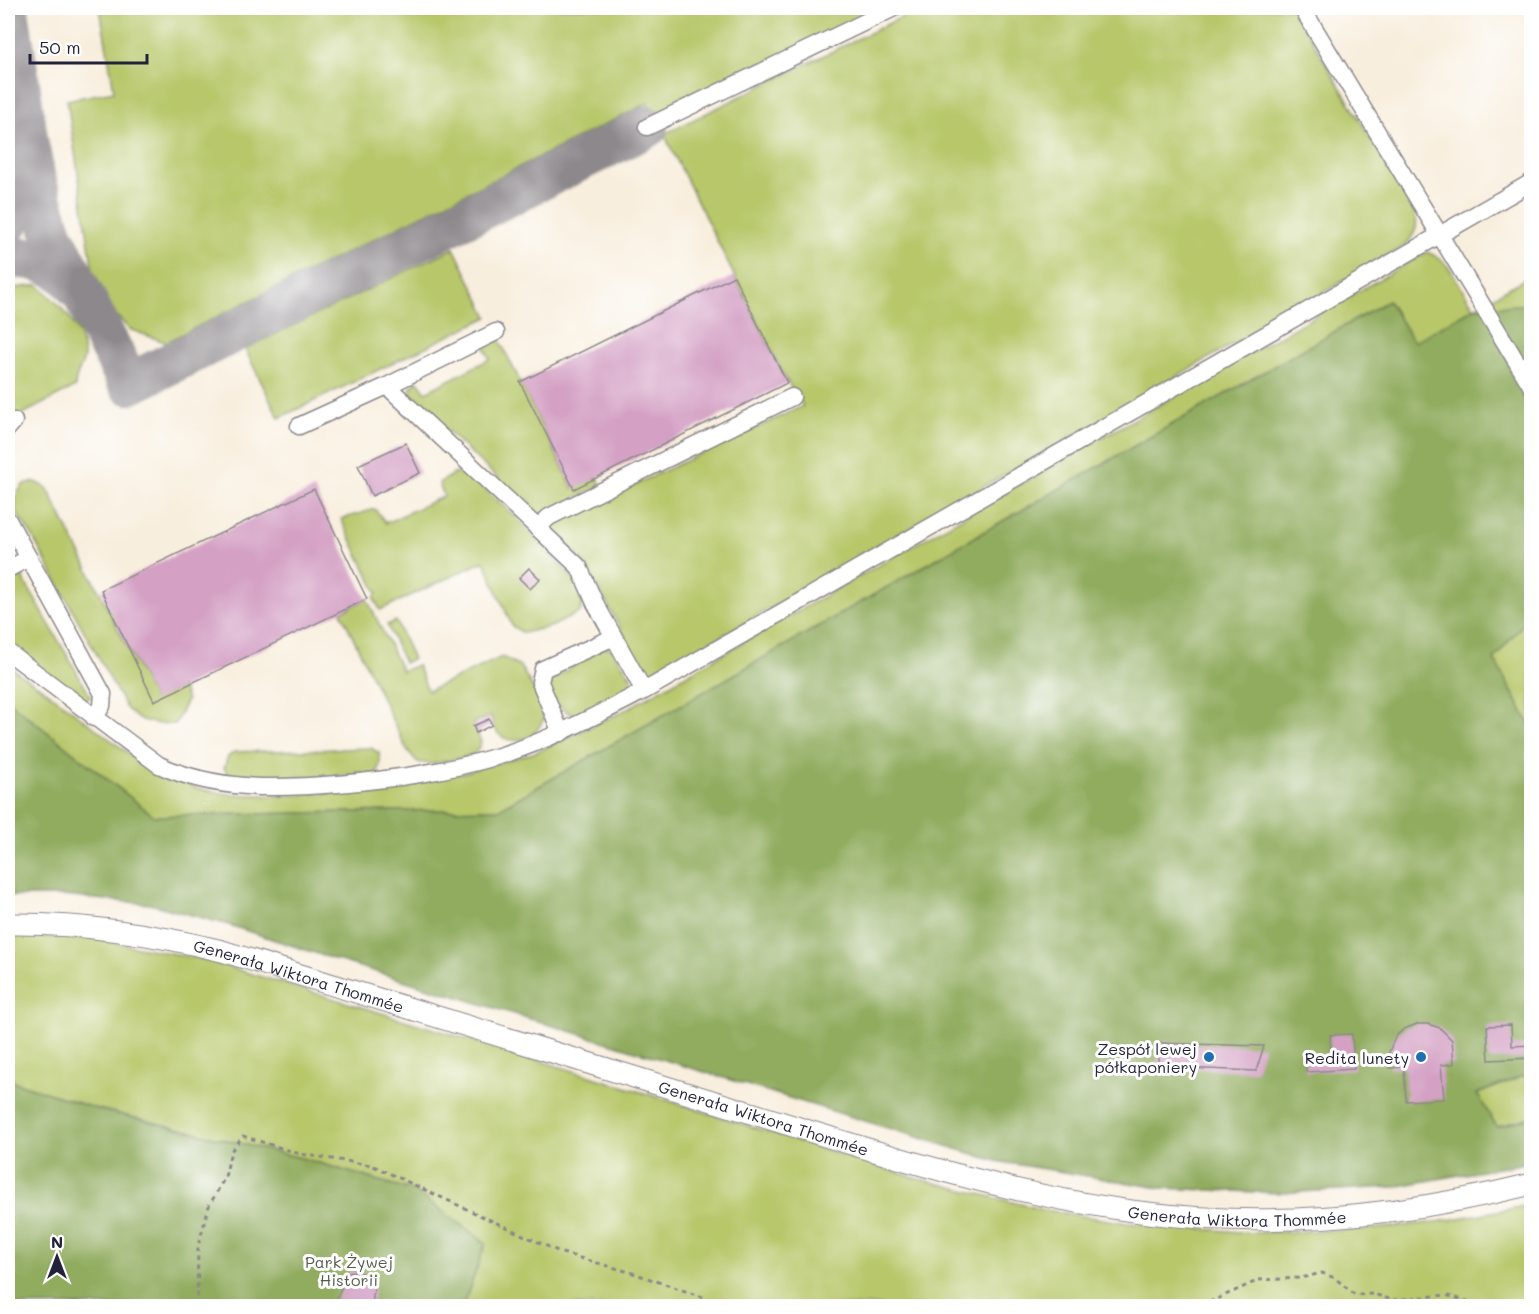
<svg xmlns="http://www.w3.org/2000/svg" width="1539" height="1314" font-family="Mali,sans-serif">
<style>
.green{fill:#b7c76a;stroke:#6c7452;stroke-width:1.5}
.forest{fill:#91ac5e;stroke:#5a674c;stroke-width:1.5}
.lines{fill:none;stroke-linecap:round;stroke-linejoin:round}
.taxiway{stroke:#8d888c;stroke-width:42}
.building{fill:#d4a1c5}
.minor-casing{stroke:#8d888c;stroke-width:19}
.major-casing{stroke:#8d888c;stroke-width:23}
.path{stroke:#8d888c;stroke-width:3;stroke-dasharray:4.5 4.5;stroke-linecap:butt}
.minor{stroke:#fff;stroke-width:16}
.major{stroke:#fff;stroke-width:21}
.poi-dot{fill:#1f6fb2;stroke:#fff;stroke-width:2}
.labels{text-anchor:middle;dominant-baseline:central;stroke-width:6;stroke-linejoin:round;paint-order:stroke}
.street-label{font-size:16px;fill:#22223b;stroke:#fff}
.poi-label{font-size:16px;fill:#22223b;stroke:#fff;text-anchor:end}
.park-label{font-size:16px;fill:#565c4b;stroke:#fff}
</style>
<rect width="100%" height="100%" fill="#fff"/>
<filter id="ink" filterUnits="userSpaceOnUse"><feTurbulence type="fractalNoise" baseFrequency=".0167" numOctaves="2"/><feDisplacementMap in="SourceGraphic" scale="12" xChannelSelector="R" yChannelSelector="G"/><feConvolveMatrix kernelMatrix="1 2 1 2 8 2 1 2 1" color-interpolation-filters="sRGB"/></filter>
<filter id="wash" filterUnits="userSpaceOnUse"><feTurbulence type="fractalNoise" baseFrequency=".008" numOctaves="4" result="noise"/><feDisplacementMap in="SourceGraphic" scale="24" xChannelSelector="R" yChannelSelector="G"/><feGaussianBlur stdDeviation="1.35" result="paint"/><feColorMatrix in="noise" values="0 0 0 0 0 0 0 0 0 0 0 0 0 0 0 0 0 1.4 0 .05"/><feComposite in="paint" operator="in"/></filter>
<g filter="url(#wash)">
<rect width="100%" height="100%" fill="#f8eedd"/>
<path class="green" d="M 100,8 L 886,8 L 657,120 L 648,103 L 170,340 L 173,345 L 168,347 L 165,342 L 129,329 L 112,310 L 93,271 L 67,100 L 114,91 Z
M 920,8 L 1293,8 L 1413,209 C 1420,224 1416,234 1405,246 L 657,673 L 644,671 L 583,561 L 548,525 L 803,406 L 784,376 L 664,134 Z
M 454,248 L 488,317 L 279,418 L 245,349 Z
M 1427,252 L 1440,258 L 1450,269 L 1474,308 L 1531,275 L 1531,304 L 1474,308 L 1414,343 L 1388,301 L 499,809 L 154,816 L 8,701 L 8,666 L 46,691 L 131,755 L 196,788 L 228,794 L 280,796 L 354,791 L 463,773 L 536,752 L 618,714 Z
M 38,285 C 58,303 83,326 84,355 C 84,366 74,375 75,387 L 13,419 L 8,413 L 8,289 Z
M 499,339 L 573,488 L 598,477 L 601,486 L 538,516 L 412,398 L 410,389 L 417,380 L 426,392 L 490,359 L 484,347 Z
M 465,472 L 514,515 L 579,585 L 585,600 L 580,612 L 553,626 L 523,633 L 512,626 L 484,561 L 380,610 L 374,598 L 377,593 L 341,519 L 375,509 L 386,523 L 444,496 L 439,483 L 453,474 Z
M 36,482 L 47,488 L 154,700 L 182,687 L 187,700 L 175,724 L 159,724 L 138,719 L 126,708 L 31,534 L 15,511 L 16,495 L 24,484 Z
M 15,577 L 22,577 L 91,697 L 84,701 L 8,647 L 8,580 Z
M 367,599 L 402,671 L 417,665 L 428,691 L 502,657 L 520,666 L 540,700 L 544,719 C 541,723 539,728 536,731 C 526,743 503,744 495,729 C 493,725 492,719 491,716 L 473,723 L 481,742 L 477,751 L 470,756 L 432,764 L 417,762 L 406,748 L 341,612 Z
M 1531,614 L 1531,727 L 1494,659 Z
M 396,621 L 413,659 L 404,663 L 387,625 Z
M 604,647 L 612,649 L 632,678 L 629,690 C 617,696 585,718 572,714 C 562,711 553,699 548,691 L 553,679 Z
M 371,748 L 379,753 L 380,762 L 378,771 L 373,775 L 242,779 L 229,776 L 224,768 L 228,757 L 234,752 Z
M 8,936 L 91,938 L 202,959 L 587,1075 L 912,1177 L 1040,1209 L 1127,1223 L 1253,1233 L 1373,1229 L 1437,1222 L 1531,1205 L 1531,1306 L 1460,1306 L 1434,1302 L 1427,1306 L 463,1306 L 486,1243 L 414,1191 L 305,1159 L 94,1108 L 8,1080 Z
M 1531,1073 L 1531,1117 L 1497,1127 L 1477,1094 Z"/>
<path class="forest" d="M 1388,301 L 1414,342 L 1474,308 L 1531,304 L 1531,614 L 1494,659 L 1531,727 L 1531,1073 L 1477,1094 L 1497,1127 L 1531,1117 L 1531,1162 L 1393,1187 L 1279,1193 L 1160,1188 L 996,1161 L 324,956 L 229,925 L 150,904 L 62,896 L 8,896 L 8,701 L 154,816 L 499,809 Z
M 8,1080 L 94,1108 L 305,1159 L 414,1191 L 486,1243 L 463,1306 L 8,1306 Z"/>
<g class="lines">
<path class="taxiway" d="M 8,10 L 28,144 C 29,172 24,199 8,223
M 28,144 L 35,179 L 52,234 L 129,384 L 647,127
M 8,259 C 33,255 62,265 77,288"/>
</g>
<g id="blocks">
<path class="building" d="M 734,276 L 787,383 L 574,489 L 520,382 Z
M 406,443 L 420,473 L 372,496 L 358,465 Z
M 314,489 L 367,599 L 154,701 L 101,590 Z
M 529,568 L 540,579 L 530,589 L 519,578 Z
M 489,719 L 492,725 L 476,733 L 473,726 Z
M 1417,1024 L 1428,1024 L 1440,1028 L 1452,1040 L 1454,1064 L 1441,1065 L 1444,1099 L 1406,1101 L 1404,1067 L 1390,1068 L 1389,1052 L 1395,1037 L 1404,1029 Z
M 1511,1025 L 1512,1046 L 1532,1045 L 1532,1058 L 1489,1060 L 1487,1026 Z
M 1352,1034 L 1354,1069 L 1306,1072 L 1305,1056 L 1331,1055 L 1330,1035 Z
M 1158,1043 L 1189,1044 L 1264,1046 L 1256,1071 L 1158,1067 Z
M 355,1271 L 372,1277 L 374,1289 L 372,1306 L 337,1306 L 337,1298 L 348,1272 Z"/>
</g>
</g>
<g filter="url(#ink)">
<use href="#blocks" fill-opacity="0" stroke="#8d888c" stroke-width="1.5"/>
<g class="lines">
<g class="minor-casing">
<path id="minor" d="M 1302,8 L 1532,387
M 647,127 L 894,8
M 387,386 L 496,332
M 299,426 L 387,386 L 579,567 L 595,603 L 644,691
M 8,428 L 14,421
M 8,520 L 103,694 L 102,706 L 94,718
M 537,528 L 549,517 L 792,397
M 8,569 L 29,558
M 8,652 L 159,765 C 216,791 277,789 338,784 C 394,779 445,772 499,756 C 550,740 597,715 644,691 L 1532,182
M 561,733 L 540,682 L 543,669 L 614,637"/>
</g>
<g class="major-casing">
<g id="major">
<path id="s1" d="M 8,924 C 81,923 151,933 222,951 C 384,1000 546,1051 709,1100 C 853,1144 998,1195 1148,1213 C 1276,1229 1407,1215 1532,1184"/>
</g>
</g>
<path class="path" d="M 197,1306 L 198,1246 L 209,1206 L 225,1177 L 231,1151 L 243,1136 L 300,1154 L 371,1165 L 562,1253 L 633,1273 L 723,1304 L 737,1306
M 1201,1306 L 1259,1280 L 1301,1278 L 1322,1273 L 1335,1278 L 1355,1295 L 1374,1294 L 1392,1300 L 1445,1295 L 1467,1301 L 1475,1306"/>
<use href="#minor" class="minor"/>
<use href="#major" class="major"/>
</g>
</g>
<g class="poi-dot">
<circle cx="1209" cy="1057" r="6"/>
<circle cx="1421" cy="1057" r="6"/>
</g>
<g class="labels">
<g class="street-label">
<text stroke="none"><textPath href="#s1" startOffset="297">Generała Wiktora Thommée</textPath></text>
<text stroke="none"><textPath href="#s1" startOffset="783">Generała Wiktora Thommée</textPath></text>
<text stroke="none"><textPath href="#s1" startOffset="1269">Generała Wiktora Thommée</textPath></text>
</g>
<g class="poi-label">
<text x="1197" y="1048">Zespół lewej<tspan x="1197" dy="18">półkaponiery</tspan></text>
<text x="1409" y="1057">Redita lunety</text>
</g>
<g class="park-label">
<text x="349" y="1261">Park Żywej<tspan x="349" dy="18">Historii</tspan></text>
</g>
</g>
<rect width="1539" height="1314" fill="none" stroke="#fff" stroke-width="30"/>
<g transform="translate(57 1257)" stroke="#ffffff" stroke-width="4.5" paint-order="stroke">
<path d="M0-4.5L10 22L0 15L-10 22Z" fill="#22223b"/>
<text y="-9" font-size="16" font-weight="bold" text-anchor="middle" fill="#22223b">N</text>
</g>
<path d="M30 54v9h117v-9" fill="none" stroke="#22223b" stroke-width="3"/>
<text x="39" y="54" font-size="18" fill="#22223b" stroke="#ffffff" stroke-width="4.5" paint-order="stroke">50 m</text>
</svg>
